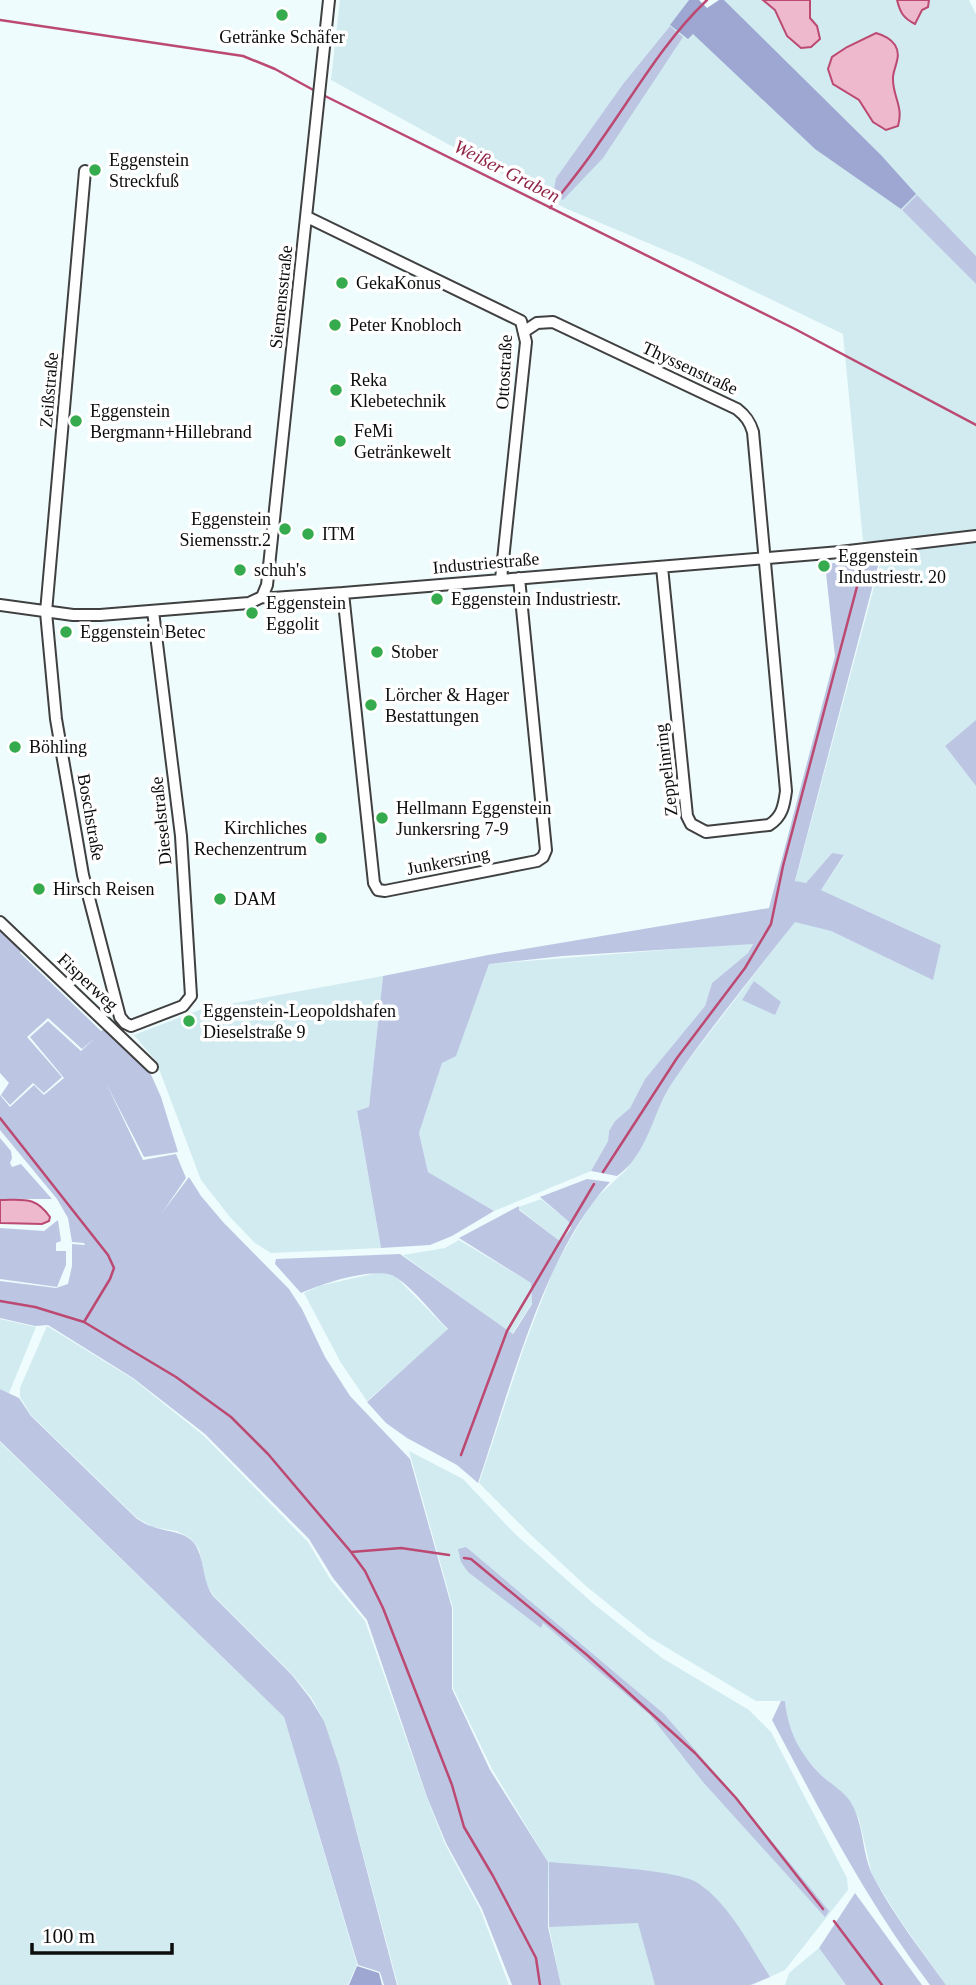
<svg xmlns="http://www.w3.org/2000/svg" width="976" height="1985" font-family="Georgia,serif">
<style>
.farmland{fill:#d1ebf0;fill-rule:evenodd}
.green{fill:#bcc6e3}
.forest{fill:#9da7d2}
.water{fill:#eeb9cd;stroke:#bc4971;stroke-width:2}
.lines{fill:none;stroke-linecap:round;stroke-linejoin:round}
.stream{stroke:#bc4971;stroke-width:2.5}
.street-casing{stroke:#404040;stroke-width:14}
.street{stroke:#fff;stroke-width:10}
.poi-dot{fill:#36ab4e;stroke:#fff;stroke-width:2.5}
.labels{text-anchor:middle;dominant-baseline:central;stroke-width:7;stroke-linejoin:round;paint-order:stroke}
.poi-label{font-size:18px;fill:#0d0d0d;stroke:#fff;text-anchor:start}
.street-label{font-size:18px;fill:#0d0d0d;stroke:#fff}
.water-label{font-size:19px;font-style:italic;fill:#8f2546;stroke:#fff}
</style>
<rect width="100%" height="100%" fill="#eefcfd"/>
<path class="farmland" d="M 340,0 L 689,0 L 671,25 L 693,33 L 815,149 L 880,154 L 724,0 L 969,0 L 976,14 L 976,256 L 917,196 L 902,210 L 976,284 L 976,720 L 945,746 L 976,786 L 976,1985 L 946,1985 L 900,1920 L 872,1875 L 859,1819 L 848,1799 L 821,1775 L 798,1749 L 787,1721 L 785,1701 L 756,1701 L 649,1637 L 586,1586 L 532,1536 L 479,1483 L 525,1344 L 555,1266 L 592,1202 L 626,1170 L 639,1150 L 672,1082 L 795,921 L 831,931 L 932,979 L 941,945 L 821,890 L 844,856 L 832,853 L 806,883 L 795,882 L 886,542 L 863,541 L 843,334 L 693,262 L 565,208 L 331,80 ZM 670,26 L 683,37 L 553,194 L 556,178 L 623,84 Z
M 753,943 L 748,953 L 712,983 L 705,1006 L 645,1079 L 630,1108 L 615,1121 L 609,1131 L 608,1141 L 591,1171 L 494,1211 L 428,1172 L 419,1133 L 442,1062 L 456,1055 L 489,964 Z
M 383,976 L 369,1108 L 357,1112 L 381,1248 L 271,1253 L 255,1243 L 230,1217 L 201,1180 L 156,1061 L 134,1035 L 202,1009 Z
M 541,1199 L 568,1221 L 570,1228 L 561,1242 L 519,1209 L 519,1207 Z
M 459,1240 L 531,1283 L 532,1303 L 512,1334 L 403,1255 L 445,1248 Z
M 381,1272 L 396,1277 L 448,1330 L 367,1401 L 341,1363 L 304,1293 L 319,1286 Z
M 0,1319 L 36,1327 L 9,1393 L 0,1389 Z
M 47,1326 L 133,1379 L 204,1436 L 308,1542 L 330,1579 L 365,1621 L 427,1798 L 445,1844 L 480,1909 L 509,1985 L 398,1985 L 339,1765 L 324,1721 L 311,1697 L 292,1674 L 214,1596 L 207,1586 L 199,1549 L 190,1538 L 177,1531 L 153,1527 L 137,1518 L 31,1415 L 20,1397 L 20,1388 Z
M 0,1442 L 284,1717 L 357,1964 L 348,1985 L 0,1985 Z
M 409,1451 L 463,1479 L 515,1534 L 595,1605 L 662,1658 L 749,1710 L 771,1732 L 847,1878 L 848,1890 L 785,1970 L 752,1985 L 561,1985 L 549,1927 L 548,1862 L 492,1769 L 453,1688 L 453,1608 Z
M 819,1948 L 846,1985 L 785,1985 L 789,1973 Z"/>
<path class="green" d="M 670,26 L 683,37 L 603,158 L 563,200 L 553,194 L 556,178 L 623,84 Z
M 917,195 L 976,256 L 976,284 L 902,210 Z
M 880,558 L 795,881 L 806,883 L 832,853 L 844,855 L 821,890 L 941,945 L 933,980 L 831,931 L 795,922 C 754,974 712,1026 674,1080 C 653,1110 648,1155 617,1176 L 591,1171 L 608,1141 L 609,1131 L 615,1121 L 630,1108 L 645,1079 L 705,1006 L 712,983 L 748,953 L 753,944 L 563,956 L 489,964 L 456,1056 L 442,1063 L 419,1133 L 428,1172 L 494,1211 L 452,1236 L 430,1245 L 381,1248 L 357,1111 L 369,1107 L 383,976 L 488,955 L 769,908 L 835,656 L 825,564 Z
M 976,720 L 976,786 L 945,746 Z
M 0,929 L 22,949 L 20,953 L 101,1031 L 105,1029 L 149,1070 L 161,1097 L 178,1152 L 144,1157 L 106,1083 L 143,1160 L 176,1154 L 186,1178 L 162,1213 L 189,1177 L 201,1196 L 223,1222 L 289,1289 L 302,1309 L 325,1357 L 350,1396 L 410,1459 L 452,1608 L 452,1689 L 490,1770 L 548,1862 L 548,1927 L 561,1985 L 512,1985 L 482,1909 L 446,1843 L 427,1797 L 367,1620 L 333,1578 L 309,1539 L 205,1434 L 133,1378 L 48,1325 L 35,1326 L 0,1318 L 0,1281 L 56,1288 L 68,1284 L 72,1266 L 72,1244 L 85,1245 L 84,1243 L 72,1242 L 68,1218 L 57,1199 L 0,1130 L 0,1095 L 10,1107 L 34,1085 L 44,1095 L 64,1078 L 30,1037 L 48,1021 L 81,1051 L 95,1038 L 82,1049 L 48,1018 L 27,1037 L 62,1077 L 44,1093 L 33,1083 L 10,1105 L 1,1095 L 9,1083 L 0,1073 Z
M 754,981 L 781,1002 L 775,1015 L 742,1000 Z
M 0,1138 L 11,1151 L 12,1158 L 10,1163 L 12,1167 L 21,1164 L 52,1199 L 0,1199 Z
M 587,1179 L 610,1182 C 543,1254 510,1390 478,1483 L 457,1465 L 407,1438 L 386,1423 L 367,1402 L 448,1329 C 433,1314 415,1290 397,1278 C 379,1264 321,1284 301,1293 L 275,1264 L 276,1259 L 400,1254 L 513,1334 L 532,1304 L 531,1283 L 459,1238 L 519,1206 L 519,1210 L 561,1242 L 571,1228 L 568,1221 L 540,1197 Z
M 58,1220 L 61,1241 L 56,1243 L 56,1251 L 66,1251 L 66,1265 L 57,1287 L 0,1279 L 0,1228 L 44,1231 Z
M 0,1389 L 19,1398 L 31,1416 L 137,1519 C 141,1521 146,1525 151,1526 C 168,1533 190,1530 198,1550 C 205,1566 203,1582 213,1596 L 292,1675 L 310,1698 L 324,1721 L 339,1765 L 397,1985 L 384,1985 L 380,1972 L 358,1965 L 284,1717 L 0,1441 Z
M 466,1547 L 664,1714 L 735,1796 L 829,1911 L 825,1917 L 703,1782 L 650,1715 L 543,1623 L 541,1628 L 468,1572 L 461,1562 L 458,1549 Z
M 781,1701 L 785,1701 C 788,1732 800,1754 822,1776 C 831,1784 843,1791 850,1801 C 865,1825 861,1854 874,1878 C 894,1916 921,1950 946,1985 L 930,1985 C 867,1902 820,1811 772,1720 Z
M 549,1862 C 579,1865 678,1869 698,1883 C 730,1905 749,1944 770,1977 L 750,1985 L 655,1985 L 638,1923 L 549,1927 Z
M 855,1893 L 922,1985 L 846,1985 L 819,1948 Z"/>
<path class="forest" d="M 689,0 L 699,0 L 707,8 L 719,0 L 724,0 L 880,154 L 916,194 L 901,209 L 815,149 L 693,34 L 688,39 L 670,25 Z
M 357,1966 L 379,1973 L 382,1985 L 349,1985 Z"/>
<path class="water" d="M 763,0 L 810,0 L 810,18 L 817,26 L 820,39 L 811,47 L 801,48 L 787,36 L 775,10 Z
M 897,0 L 929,0 L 928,7 L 922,10 L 915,24 C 903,18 900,12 897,0 Z
M 876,33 C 883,35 891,39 895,45 C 902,56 894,66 893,77 C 892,96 904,106 898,126 L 886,130 L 873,122 L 859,100 L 833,84 L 828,69 L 832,57 L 847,47 Z
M 0,1200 C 24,1200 35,1196 50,1217 L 49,1221 L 42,1224 L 0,1223 Z"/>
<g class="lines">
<path class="stream" d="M 0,20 L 243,56 L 275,69 L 317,92
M 323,95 L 795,329 L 976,425
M 550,208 C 566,187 584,166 599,143 C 634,94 663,42 707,0
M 0,1118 L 108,1255 L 114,1268 L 110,1279 L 84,1322
M 603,1172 L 677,1058 L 745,968 L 771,924 L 783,866 L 863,564
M 0,1301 L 35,1307 L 84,1322 L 176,1377 L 231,1417 L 268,1454 L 351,1552 L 365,1571 L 383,1608 L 452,1785 L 464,1827 L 493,1876 L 536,1958 L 540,1985
M 461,1455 L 507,1331 L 594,1184
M 351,1552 L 401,1548 L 449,1555
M 464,1558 L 471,1559 L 587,1655 L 695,1753 L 736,1798 L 823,1909
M 834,1921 L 882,1985"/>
<g class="street-casing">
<path id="street" d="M 85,171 L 46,612 L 56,719 L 83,875 L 120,1017 L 125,1023 L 131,1026 L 183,1006 L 191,996 L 181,836 L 153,611
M 307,217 L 521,321 L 526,342 L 501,579
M 525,331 L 537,323 L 553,322 L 737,409 C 746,416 750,422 753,432 L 786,791 C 784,806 782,817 769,825 L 706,832 L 691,824 L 687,816 L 662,567
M 343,593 L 374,883 L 378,890 L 385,891 L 537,861 L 543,857 L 546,850 L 519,578
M 262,597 L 267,585 L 329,0
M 0,605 L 73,615 L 100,615 L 249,603 L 262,597 L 273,598 L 343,593 L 840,552 L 976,536
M 0,922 L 152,1067"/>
</g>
<use href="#street" class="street"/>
</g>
<g class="poi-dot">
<circle cx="282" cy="15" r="7"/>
<circle cx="95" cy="170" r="7"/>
<circle cx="342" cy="283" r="7"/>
<circle cx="335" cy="325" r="7"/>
<circle cx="336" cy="390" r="7"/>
<circle cx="76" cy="421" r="7"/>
<circle cx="340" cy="441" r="7"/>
<circle cx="285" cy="529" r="7"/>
<circle cx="308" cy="534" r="7"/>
<circle cx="824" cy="566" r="7"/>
<circle cx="240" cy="570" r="7"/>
<circle cx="437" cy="599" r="7"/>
<circle cx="252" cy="613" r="7"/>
<circle cx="66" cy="632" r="7"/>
<circle cx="377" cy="652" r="7"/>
<circle cx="371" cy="705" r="7"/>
<circle cx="15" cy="747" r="7"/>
<circle cx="382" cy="818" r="7"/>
<circle cx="321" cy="838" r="7"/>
<circle cx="39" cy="889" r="7"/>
<circle cx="220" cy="899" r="7"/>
<circle cx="189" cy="1021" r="7"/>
</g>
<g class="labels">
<g class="poi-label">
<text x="282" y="37" text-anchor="middle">Getränke Schäfer</text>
<text x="109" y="160">Eggenstein<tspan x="109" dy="21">Streckfuß</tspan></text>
<text x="356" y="283">GekaKonus</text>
<text x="349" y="325">Peter Knobloch</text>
<text x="350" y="380">Reka<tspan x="350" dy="21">Klebetechnik</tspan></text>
<text x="90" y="411">Eggenstein<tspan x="90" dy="21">Bergmann+Hillebrand</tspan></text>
<text x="354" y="431">FeMi<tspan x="354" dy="21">Getränkewelt</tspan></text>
<text x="271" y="519" text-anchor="end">Eggenstein<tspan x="271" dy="21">Siemensstr.2</tspan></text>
<text x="322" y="534">ITM</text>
<text x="838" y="556">Eggenstein<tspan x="838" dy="21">Industriestr. 20</tspan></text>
<text x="254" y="570">schuh's</text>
<text x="451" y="599">Eggenstein Industriestr.</text>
<text x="266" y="603">Eggenstein<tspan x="266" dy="21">Eggolit</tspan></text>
<text x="80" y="632">Eggenstein Betec</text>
<text x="391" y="652">Stober</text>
<text x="385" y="695">Lörcher &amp; Hager<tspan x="385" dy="21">Bestattungen</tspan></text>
<text x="29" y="747">Böhling</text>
<text x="396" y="808">Hellmann Eggenstein<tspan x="396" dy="21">Junkersring 7-9</tspan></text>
<text x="307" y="828" text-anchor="end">Kirchliches<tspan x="307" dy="21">Rechenzentrum</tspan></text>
<text x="53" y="889">Hirsch Reisen</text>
<text x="234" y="899">DAM</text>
<text x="203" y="1011">Eggenstein-Leopoldshafen<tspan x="203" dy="21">Dieselstraße 9</tspan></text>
</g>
<g class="street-label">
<text transform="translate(281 297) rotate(-84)">Siemensstraße</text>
<text transform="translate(690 368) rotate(25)">Thyssenstraße</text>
<text transform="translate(504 372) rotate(-87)">Ottostraße</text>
<text transform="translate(49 390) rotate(-85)">Zeißstraße</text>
<text transform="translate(486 563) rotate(-5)">Industriestraße</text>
<text transform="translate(666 770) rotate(-97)">Zeppelinring</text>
<text transform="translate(91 817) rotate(80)">Boschstraße</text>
<text transform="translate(161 821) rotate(-96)">Dieselstraße</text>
<text transform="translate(448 861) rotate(-11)">Junkersring</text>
<text transform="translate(88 982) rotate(43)">Fisperweg</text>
</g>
<g class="water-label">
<text transform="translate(507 171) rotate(27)">Weißer Graben</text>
</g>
</g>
<path d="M32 1943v10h140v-10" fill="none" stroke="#0d0d0d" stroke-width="3.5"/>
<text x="42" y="1943" font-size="21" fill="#0d0d0d" stroke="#ffffff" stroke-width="5" paint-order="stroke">100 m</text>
</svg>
